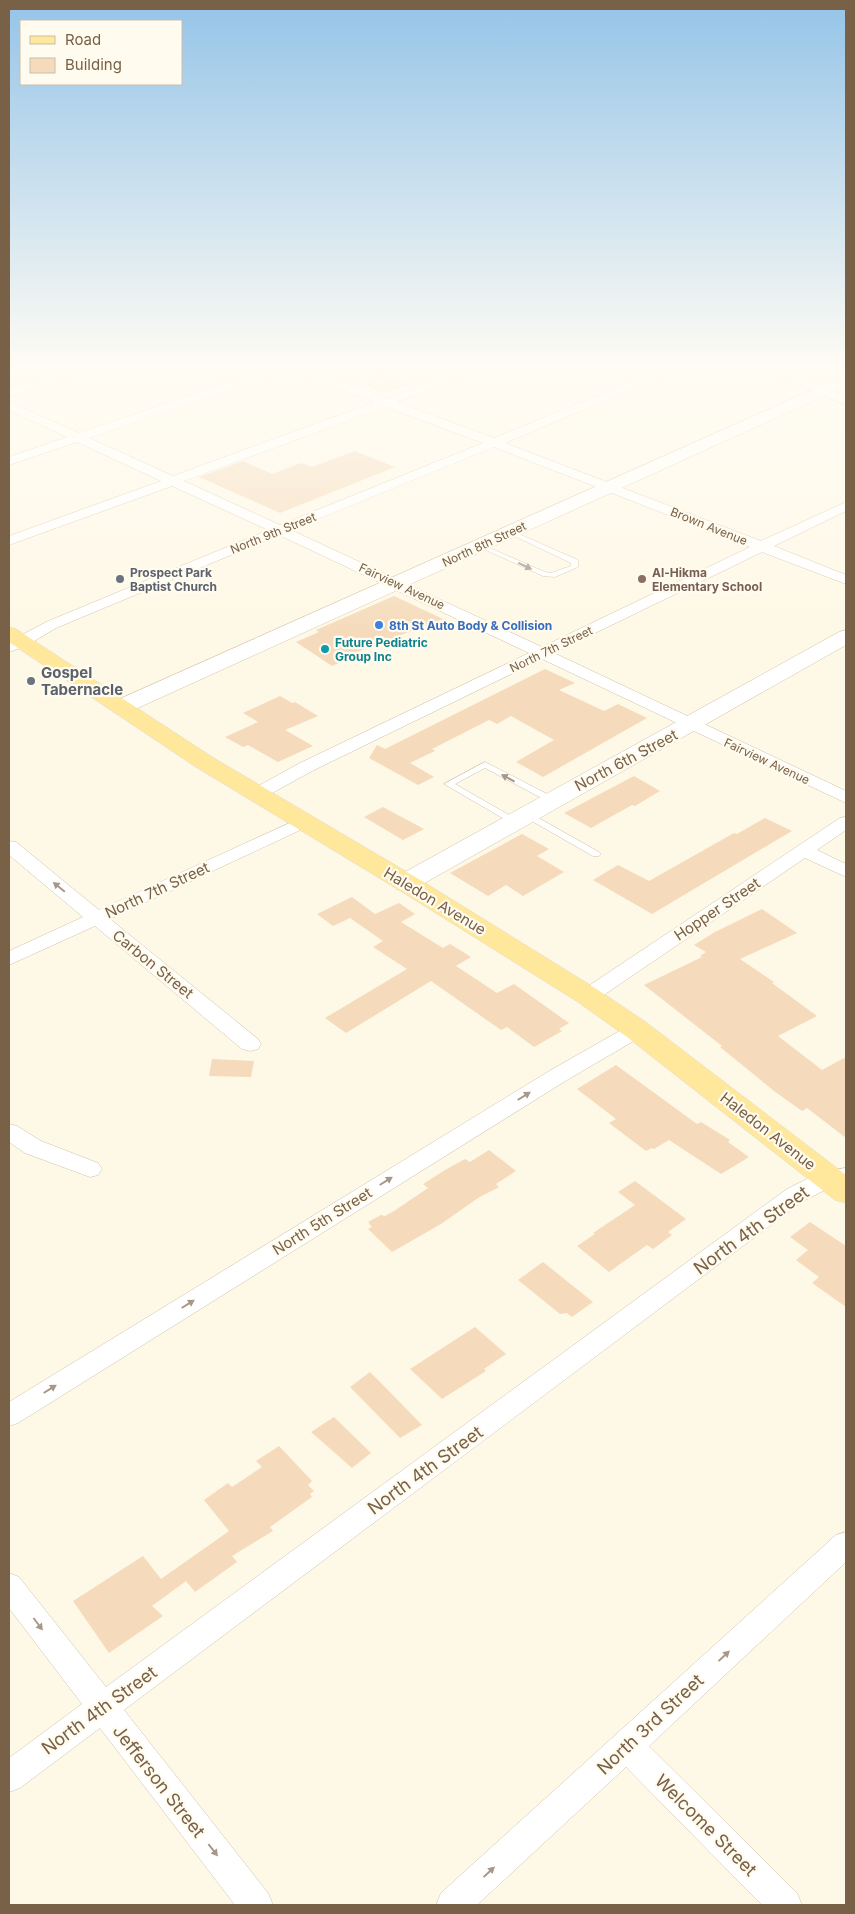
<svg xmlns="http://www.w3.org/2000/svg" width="855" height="1914" font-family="Inter,sans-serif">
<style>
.building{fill:#f5dbbb}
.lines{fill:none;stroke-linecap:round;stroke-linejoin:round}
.lane-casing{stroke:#d0c1aa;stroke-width:1}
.street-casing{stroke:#d0c1aa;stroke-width:1}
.secondary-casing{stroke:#d4c2a8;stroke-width:1}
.primary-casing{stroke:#dfd9d3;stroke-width:1}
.lane{fill:#fff;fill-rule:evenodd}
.street{fill:#fff;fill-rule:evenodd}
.secondary{fill:#fff;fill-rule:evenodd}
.primary{fill:#ffe89c;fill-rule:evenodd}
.oneway{fill:#a89888}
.worship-dot{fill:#6b7280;stroke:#fffbee;stroke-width:2}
.education-dot{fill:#8d6e63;stroke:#fffbee;stroke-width:2}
.shop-dot{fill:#3f7fe0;stroke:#fffbee;stroke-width:2}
.culture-dot{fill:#0f9aa8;stroke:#fffbee;stroke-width:2}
.labels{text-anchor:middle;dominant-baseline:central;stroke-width:4.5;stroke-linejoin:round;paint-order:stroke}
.far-street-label{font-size:12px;fill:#796148;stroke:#fffbee}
.far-worship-label{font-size:12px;font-weight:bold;fill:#5b616d;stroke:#fffbee;text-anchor:start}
.far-education-label{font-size:12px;font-weight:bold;fill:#785e54;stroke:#fffbee;text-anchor:start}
.far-shop-label{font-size:12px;font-weight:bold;fill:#366cbe;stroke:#fffbee;text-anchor:start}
.far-culture-label{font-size:12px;font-weight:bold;fill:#0d838f;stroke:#fffbee;text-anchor:start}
.worship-label{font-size:15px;font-weight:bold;fill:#5b616d;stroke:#fffbee;text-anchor:start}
.street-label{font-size:15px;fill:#796148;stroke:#fffbee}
.near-street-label{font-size:18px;fill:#796148;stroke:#fffbee}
</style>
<rect width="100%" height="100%" fill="#fef8e6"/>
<path class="building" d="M 381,373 L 386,375 L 411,384 L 386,393 L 356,383 Z
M 355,451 L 395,467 L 280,513 L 199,477 L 243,461 L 272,474 L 301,463 L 312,467 Z
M 394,596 L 443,619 L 354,653 L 358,655 L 332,666 L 296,642 L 319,632 L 316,630 Z
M 545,669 L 575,683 L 559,690 L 604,711 L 618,704 L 647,718 L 543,777 L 516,762 L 554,740 L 511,716 L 497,724 L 489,720 L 432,749 L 435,751 L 410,763 L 434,777 L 418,785 L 369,758 L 377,745 L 385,749 Z
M 280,696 L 292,703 L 295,702 L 318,716 L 285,730 L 313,746 L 278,762 L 248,745 L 243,747 L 225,737 L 258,722 L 243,713 Z
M 634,776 L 660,791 L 635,806 L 632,805 L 591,828 L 564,813 Z
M 383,807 L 424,829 L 403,840 L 364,817 Z
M 765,818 L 792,831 L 652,914 L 593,880 L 618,865 L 649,881 L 734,833 L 737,834 Z
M 522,834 L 549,849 L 537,856 L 564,872 L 523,896 L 506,885 L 488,896 L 450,873 Z
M 352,897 L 375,914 L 399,903 L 415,914 L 401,922 L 443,948 L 450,944 L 471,957 L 456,966 L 497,993 L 514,984 L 569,1023 L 559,1029 L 562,1031 L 534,1047 L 507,1027 L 501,1030 L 431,981 L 346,1033 L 325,1018 L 407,969 L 373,947 L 383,941 L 350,918 L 333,926 L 317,914 Z
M 762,909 L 797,933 L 740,959 L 774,982 L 772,983 L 817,1016 L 778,1036 L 822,1070 L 846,1057 L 846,1138 L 807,1108 L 802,1111 L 774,1091 L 720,1047 L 722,1046 L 644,985 L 702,957 L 700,956 L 706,952 L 694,945 L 715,932 Z
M 212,1059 L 254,1061 L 251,1077 L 209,1076 Z
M 616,1065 L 697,1124 L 701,1122 L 730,1140 L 728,1142 L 749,1157 L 721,1174 L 669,1140 L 654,1149 L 652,1148 L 646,1151 L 609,1123 L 616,1119 L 577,1089 Z
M 489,1150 L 516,1171 L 496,1184 L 499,1187 L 478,1198 L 441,1224 L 392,1252 L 368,1229 L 372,1227 L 368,1222 L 381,1215 L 385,1216 L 394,1211 L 428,1188 L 423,1184 L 445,1170 L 465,1159 L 470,1162 Z
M 635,1181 L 686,1219 L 668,1232 L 672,1235 L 653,1249 L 647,1245 L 609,1272 L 577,1246 L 595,1234 L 593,1233 L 635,1205 L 618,1192 Z
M 810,1222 L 846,1246 L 846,1307 L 812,1283 L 819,1277 L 796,1260 L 808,1250 L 790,1237 Z
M 543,1262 L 593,1302 L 572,1317 L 567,1313 L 560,1314 L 518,1280 Z
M 475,1327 L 506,1354 L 484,1369 L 486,1371 L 442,1399 L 410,1369 Z
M 370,1372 L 387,1389 L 422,1425 L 400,1438 L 350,1387 Z
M 334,1417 L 371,1453 L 352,1468 L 311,1432 Z
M 279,1446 L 312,1481 L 308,1485 L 314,1491 L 310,1494 L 312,1497 L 270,1527 L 273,1531 L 232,1556 L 237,1562 L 195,1592 L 186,1581 L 152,1606 L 163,1616 L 109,1653 L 73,1601 L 143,1556 L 161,1579 L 229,1531 L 204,1500 L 228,1483 L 232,1487 L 262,1467 L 256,1461 Z"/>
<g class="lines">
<g class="lane-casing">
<path id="lane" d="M 510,530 L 578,560 L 578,567 L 555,577 L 543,576 L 477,546 L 483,545 L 545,572 L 551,573 L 571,566 L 571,563 L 508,533 L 507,532 Z
M 485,762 L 555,798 L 556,800 L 552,803 L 549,802 L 485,768 L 455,784 L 516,819 L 518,821 L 516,823 L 513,824 L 444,784 Z
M 526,811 L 599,852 L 601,854 L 599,856 L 593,856 L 523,816 L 522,814 L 523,812 Z"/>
</g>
<g class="street-casing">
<path id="street" d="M 71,367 L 88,367 L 9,397 L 9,389 Z
M 273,367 L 303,367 L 386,398 L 470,367 L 487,367 L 397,402 L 494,438 L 668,367 L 684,367 L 505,443 L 761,541 L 846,502 L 846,511 L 774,546 L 846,575 L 846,584 L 762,552 L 554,653 L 846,791 L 846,803 L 542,659 L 312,771 L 263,798 L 257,799 L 251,798 L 248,794 L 251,790 L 300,763 L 529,653 L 279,535 L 56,628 L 26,646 L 9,652 L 9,642 L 46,622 L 268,530 L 172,486 L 9,545 L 9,536 L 161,481 L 77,442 L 9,465 L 9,457 L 67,437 L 9,410 L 9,402 L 79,433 ZM 288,370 L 375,402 L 173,476 L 89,438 ZM 386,407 L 483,443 L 280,525 L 184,481 ZM 494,447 L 750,547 L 542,647 L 291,530 Z
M 761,367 L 777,367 L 846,397 L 846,405 Z
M 305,816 L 311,817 L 314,821 L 311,825 L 110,919 L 258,1039 L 261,1044 L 258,1049 L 250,1051 L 242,1049 L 95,926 L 9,965 L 9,951 L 83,917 L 9,855 L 9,841 L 16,842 L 99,910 Z
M 846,817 L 846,830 L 817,850 L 846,864 L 846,877 L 805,858 L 595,1001 L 588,1003 L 581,1001 L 578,996 L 581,991 L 840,818 Z
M 637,1023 L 644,1025 L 648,1030 L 644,1035 L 567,1080 L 18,1423 L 9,1426 L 9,1402 L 551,1070 L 630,1025 Z
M 9,1124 L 17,1126 L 41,1141 L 98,1163 L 102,1169 L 98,1175 L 90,1177 L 25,1153 L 9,1142 Z
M 846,1168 L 846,1184 L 833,1186 L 803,1201 L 124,1710 L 268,1893 L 273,1905 L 235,1905 L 100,1728 L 20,1788 L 9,1792 L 9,1758 L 82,1704 L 9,1608 L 9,1573 L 19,1577 L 106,1687 L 787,1189 L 821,1172 Z
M 846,1532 L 846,1562 L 649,1746 L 797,1893 L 802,1905 L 762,1905 L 626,1767 L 477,1905 L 436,1905 L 441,1893 L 836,1535 Z"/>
</g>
<g class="secondary-casing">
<path id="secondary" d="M 846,375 L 846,386 L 129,712 L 121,714 L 113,712 L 110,707 L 113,702 Z
M 846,630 L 846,645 L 414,889 L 405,891 L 396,889 L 392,883 L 396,877 L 839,632 Z"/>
</g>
<g class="primary-casing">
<path id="primary" d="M 9,627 L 16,629 L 212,757 L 422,881 L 598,990 L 647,1023 L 846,1175 L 846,1203 L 835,1200 L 627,1037 L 578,1002 L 404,893 L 196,767 L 9,642 Z"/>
</g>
<use href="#lane" class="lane"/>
<use href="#street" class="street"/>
<use href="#secondary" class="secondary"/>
<use href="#primary" class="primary"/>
</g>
<defs><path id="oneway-solid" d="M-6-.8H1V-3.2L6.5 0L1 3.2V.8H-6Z" transform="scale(1.25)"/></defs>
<g class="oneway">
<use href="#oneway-solid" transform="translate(525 566) rotate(25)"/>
<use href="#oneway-solid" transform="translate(508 778) rotate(-152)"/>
<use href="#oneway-solid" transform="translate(59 887) rotate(-141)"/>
<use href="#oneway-solid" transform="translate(524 1096) rotate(-32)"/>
<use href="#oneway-solid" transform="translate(386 1181) rotate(-32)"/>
<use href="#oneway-solid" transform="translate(188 1304) rotate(-32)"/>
<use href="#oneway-solid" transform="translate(50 1389) rotate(-32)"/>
<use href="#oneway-solid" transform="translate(38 1624) rotate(53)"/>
<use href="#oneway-solid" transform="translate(724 1656) rotate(-43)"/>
<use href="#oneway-solid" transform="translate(213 1850) rotate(52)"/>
<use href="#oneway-solid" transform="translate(489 1872) rotate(-43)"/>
</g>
<linearGradient id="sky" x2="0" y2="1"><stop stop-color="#95c4e8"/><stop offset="0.58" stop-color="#fffcf4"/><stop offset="1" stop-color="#fffcf4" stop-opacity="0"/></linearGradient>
<rect width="855" height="635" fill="url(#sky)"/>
<g class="worship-dot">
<circle cx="120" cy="579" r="5"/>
<circle cx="31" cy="681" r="5"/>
</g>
<circle class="education-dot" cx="642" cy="579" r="5"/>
<circle class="shop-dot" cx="379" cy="625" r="5"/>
<circle class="culture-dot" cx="325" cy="649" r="5"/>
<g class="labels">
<g class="far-street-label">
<text transform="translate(709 526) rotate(22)">Brown Avenue</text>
<text transform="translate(273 533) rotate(-22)">North 9th Street</text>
<text transform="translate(484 544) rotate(-25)">North 8th Street</text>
<text transform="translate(402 586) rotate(25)">Fairview Avenue</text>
<text transform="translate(551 649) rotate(-26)">North 7th Street</text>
<text transform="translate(767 761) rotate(25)">Fairview Avenue</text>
</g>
<g class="far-worship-label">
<text x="130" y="572">Prospect Park<tspan x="130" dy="14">Baptist Church</tspan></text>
</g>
<g class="far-education-label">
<text x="652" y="572">Al-Hikma<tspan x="652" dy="14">Elementary School</tspan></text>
</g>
<g class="far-shop-label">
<text x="389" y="625">8th St Auto Body &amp; Collision</text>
</g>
<g class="far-culture-label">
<text x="335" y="642">Future Pediatric<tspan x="335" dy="14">Group Inc</tspan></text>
</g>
<g class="worship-label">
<text x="41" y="672">Gospel<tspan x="41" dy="17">Tabernacle</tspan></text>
</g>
<g class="street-label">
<text transform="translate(626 760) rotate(-28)">North 6th Street</text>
<text transform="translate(157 890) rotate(-25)">North 7th Street</text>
<text transform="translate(435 901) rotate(31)">Haledon Avenue</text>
<text transform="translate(717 909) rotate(-34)">Hopper Street</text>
<text transform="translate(153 964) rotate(39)">Carbon Street</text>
<text transform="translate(768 1131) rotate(38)">Haledon Avenue</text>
<text transform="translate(322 1221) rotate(-32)">North 5th Street</text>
</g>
<g class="near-street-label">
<text transform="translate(751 1230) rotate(-36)">North 4th Street</text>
<text transform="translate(425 1470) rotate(-36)">North 4th Street</text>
<text transform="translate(99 1710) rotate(-36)">North 4th Street</text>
<text transform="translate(650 1724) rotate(-43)">North 3rd Street</text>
<text transform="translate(159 1781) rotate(52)">Jefferson Street</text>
<text transform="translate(706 1825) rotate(45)">Welcome Street</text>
</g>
</g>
<rect width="855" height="1914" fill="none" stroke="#796148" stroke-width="20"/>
<rect x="20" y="20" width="162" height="65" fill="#fffbee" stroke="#c9bdac"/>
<rect x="30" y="36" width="25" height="8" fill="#ffe89c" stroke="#c9bdac"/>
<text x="65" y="45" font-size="15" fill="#796148">Road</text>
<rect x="30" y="58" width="25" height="15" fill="#f5dbbb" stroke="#c9bdac"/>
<text x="65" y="70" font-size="15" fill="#796148">Building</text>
</svg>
